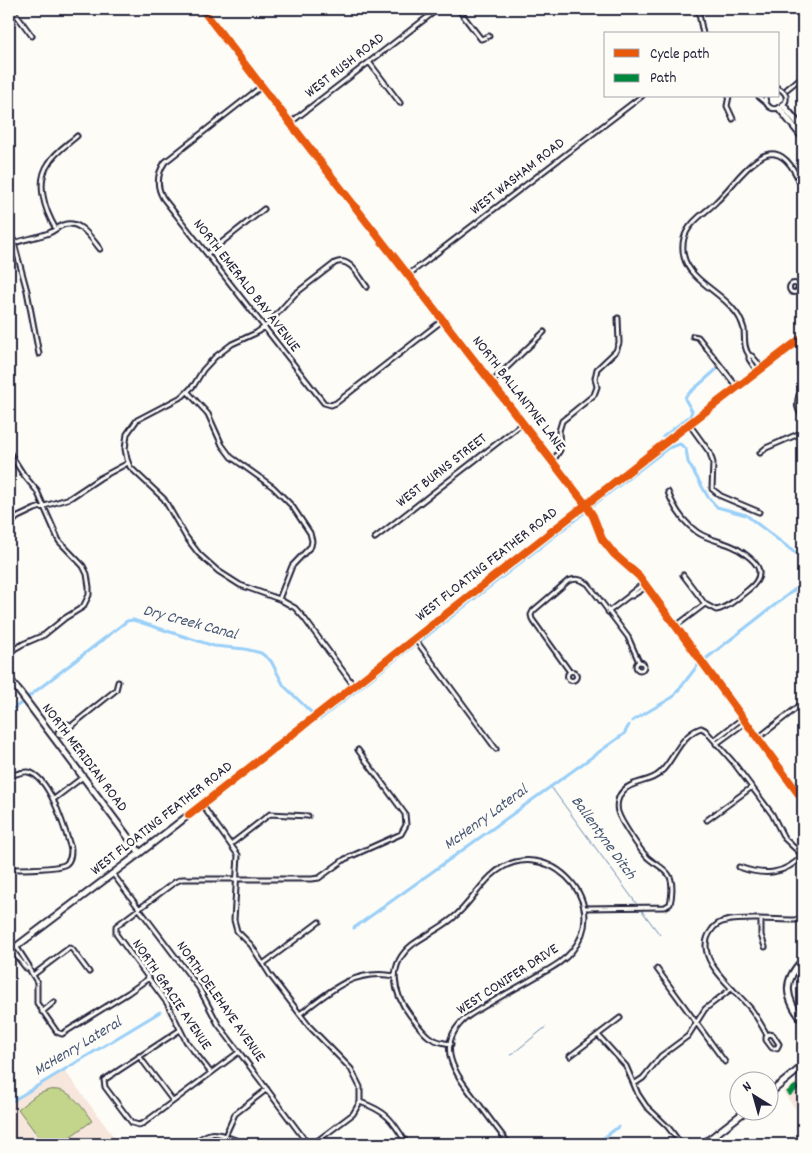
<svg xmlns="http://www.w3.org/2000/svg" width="812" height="1153" font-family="Dekko,sans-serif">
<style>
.built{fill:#f7e6dc}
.green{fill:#c2d58a;stroke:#727c62}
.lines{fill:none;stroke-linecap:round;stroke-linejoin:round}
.stream{stroke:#698aac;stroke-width:1}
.canal{stroke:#99cff8;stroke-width:3}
.street-casing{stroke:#22223b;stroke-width:7}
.secondary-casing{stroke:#22223b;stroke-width:9}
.primary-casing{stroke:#22223b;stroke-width:9}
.street{stroke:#fdfcf7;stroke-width:3}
.secondary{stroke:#fdfcf7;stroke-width:5}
.primary{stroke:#fdfcf7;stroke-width:5}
.quiet{stroke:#00873e;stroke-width:6;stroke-dasharray:12 6;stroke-linecap:butt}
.cycleway-casing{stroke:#fdfcf7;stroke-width:11}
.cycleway{stroke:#e8590c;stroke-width:8}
.labels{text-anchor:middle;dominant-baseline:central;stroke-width:5;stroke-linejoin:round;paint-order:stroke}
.street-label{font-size:15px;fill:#22223b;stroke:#fdfcf7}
.water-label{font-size:16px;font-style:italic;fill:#465674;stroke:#fdfcf7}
</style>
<rect width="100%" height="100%" fill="#fdfcf7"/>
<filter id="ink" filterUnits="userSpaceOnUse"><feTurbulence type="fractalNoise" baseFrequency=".02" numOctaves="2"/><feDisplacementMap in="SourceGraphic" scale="10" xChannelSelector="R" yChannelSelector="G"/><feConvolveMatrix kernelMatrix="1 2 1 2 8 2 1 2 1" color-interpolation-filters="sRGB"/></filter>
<g filter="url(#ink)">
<path class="built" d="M 64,1070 L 119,1144 L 9,1144 L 9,1105 Z
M 803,1077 L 803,1119 L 783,1092 Z"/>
<path class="green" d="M 49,1090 C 71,1087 81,1106 92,1121 L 60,1144 L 44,1144 L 18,1109 L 36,1095 Z"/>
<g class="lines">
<path class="stream" d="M 551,787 L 636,903
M 642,911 L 660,935
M 511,1055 L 547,1026"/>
<path class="canal" d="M 663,437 L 690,416 L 692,411 L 685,399 L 686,396 L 717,369
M 592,506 L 668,448 L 680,444 L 686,449 L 688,462 L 708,497 L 717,507 L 746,515 L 794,552 L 803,556
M 419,642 L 585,512
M 703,661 L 803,583
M 28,697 L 127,621 L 133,620 L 214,646 L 245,649 L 261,653 L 271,661 L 284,686 L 312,713
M 9,712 L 21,703
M 318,718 L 320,719 L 415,644
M 632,721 L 673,697 L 698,665
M 354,928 L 624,734 L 629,725
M 9,1103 L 160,1012
M 596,1144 L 618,1127"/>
<g class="street-casing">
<path id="street" d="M 12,9 L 32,36
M 458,9 L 481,39 L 489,36
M 698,9 L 703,34
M 369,62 L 400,103
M 262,86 L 165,162 C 157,174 156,186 163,198 L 324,403 L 331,405 L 336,403 L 443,320
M 787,89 L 803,76
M 729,96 L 727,106 L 733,119
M 761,96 L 759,97 L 765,102
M 765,96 C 766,123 802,100 778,88
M 290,123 L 438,9
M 9,228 L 14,243 L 27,291 L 39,354
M 56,229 C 45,211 35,182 49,163 C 55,152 68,144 77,136
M 14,243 C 26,239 38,237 49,233 C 54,231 58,227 63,225 C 80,219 91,238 100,249
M 207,254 L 264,209
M 408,275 L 642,96
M789.5 288a4.5 4.5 0 1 1 9 0a4.5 4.5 0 1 1-9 0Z
M 693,336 L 698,337 L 737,387
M 749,355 C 743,347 745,338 744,329 C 742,322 738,314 733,309 C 719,291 690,280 684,257 C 682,248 683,238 687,231 C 694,218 708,211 717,201 C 731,188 741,171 757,160 C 762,156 769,153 775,154 C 790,157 797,177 803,188
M 757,371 L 749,359 L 749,355 L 752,356 L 762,368
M 492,382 L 544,332
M 188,392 L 208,414 L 222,445 L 231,457 L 273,487 L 292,506 L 310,533 L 312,541 L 311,546 L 292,566 L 279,599
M 799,395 C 796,405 797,409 803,417
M 689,424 L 710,453 L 713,463 L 712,489 L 721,496 L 759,512
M 9,452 L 23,474 L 37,491 L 59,541 L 83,566 L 87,574 L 89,587 L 89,595 L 83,607 L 65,618 L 44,635 L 23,644 L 9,652
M 760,453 L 766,448 L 803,432
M 553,461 L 560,450 L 559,431 L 562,421 L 594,395 L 597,387 L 595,378 L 597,369 L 616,351 L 619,343 L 618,318
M 668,492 C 674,508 683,522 697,532 C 710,541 724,541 736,548 C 754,559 771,572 748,590 C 739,597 728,608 716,610 L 705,604 L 683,575
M 9,525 L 18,517 L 35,509 L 70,498 L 100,478 L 128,463
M 375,538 L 523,423
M 644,583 L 630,594 L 629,596 L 632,596 L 646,587
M 608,612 L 629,596
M 676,626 L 705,604
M 415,639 L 496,749
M636 666a4 4 0 1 1 8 0a4 4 0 1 1-8 0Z
M567.5 676a4.5 4.5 0 1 1 9 0a4.5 4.5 0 1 1-9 0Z
M 570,672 L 532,619 L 531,615 L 533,611 L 568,581 C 576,578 581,579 588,584 L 628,637 L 639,662
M 354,686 L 304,618 L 295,608 L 279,599 L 240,585 L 218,571 L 199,554 L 186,537 L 164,499 L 130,467 L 127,459 L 125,449 L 127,434 L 137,420 L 183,396 L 194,385 L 203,370 L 215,357 L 232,344 L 256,333 L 267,325 L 295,294 L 335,263 C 350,256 359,277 367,287
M 71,725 L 68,724 L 58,732 L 58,734 L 60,735 L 116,690 L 118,682
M 758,738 L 803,703
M 714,740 L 743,718
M 716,744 L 746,722
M 9,776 C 15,775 22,771 28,772 C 50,776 65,830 71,849 C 71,854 71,860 66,864 C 60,869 19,869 9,869
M 54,799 L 83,777
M 202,805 L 238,855 L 234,920 L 237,931 L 251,945 L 270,975 L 309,1026 L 351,1069 L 360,1087 L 360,1102 C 388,1112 392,1120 407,1144
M 707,820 L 752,787
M 231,844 L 270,814 L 308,816
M 739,867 C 764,876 785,875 803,855
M 113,874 L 199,988 L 218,1024 L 308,1144
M 584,908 L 665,907 L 670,904 C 672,897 673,884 670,877 C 666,868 654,864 647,857 C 640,850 621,822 618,812 C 616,805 618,796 623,791 C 633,780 650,783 660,773 C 675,759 679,736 701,728 L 705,730 L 733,762 L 772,814 L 784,838 L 803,856
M 761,920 L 761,935 L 765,947
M 12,950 L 26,968 L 29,969 L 29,966 L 16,946
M 263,964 L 319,922
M 29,969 L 37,982 L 37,1003 L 57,1032 L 62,1034 L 128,993 L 149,978
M 657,969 L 725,1062
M 33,975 L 69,948 L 72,949 L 89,972
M 42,1012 L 54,1002
M 300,1014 C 330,991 354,968 395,976
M 180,1030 L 104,1080 L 105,1087 L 132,1123 L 139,1125 L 144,1123 L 239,1052
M 769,1034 L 773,1035 L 779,1044 L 777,1048 L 772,1048 L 766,1040 L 766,1037 Z
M 598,1035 L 626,1066 L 638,1094 L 646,1106 L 668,1127 L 681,1144
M 767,1035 C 762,1026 757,1017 751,1009 C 736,990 691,958 711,931 C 714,926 720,922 726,921 C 744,917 776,920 795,920 L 803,918
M 451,1044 C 427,1041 424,1033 410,1015 C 393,993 387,965 412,945 C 425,935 440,929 453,918 C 468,906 477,889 491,876 C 541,829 615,900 572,951 C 563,962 551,968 539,975 C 515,989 490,1002 467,1017 C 431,1047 458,1077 479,1104 C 489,1118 499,1131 509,1144
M 139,1056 L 173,1101
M 570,1056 L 620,1018
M 211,1073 L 186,1041 L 167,1003 L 116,934 L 116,926 L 175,882 L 182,879 L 312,879 L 319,878 L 345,859 L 401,834 L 406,825 L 405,814 L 358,750
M 634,1084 L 643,1078 L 661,1056 L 688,1036 L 705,1009 L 731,989
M 225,1136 L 246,1144
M 192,1144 C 204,1136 210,1130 225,1136 L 235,1114 L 267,1089
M 313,1144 L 353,1114 L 360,1102"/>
</g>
<g class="secondary-casing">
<path id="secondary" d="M 202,9 L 586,505 L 593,516 L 602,539 L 614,554 L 639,576 L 803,800
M 783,105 L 803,129
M 779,108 L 803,138
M 9,678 L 140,853
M 9,952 L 140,853 L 689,424 L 803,337
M 803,960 C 782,981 785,998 803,1021"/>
</g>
<g class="primary-casing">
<path id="primary" d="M 770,1093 L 803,1066
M 703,1144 L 747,1110"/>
</g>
<use href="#street" class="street"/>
<use href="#secondary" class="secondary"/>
<use href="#primary" class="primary"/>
<path class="quiet" d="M 788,1094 L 803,1082"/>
<g class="cycleway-casing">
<path id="cycleway" d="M 202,9 L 586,505 L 593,516 L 602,539 L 614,554 L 639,576 L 803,800
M 189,815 L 689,424 L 803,337"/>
</g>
<use href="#cycleway" class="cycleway"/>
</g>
</g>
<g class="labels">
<g class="street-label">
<text transform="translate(345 66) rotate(-38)">WEST RUSH ROAD</text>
<text transform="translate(518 177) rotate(-38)">WEST WASHAM ROAD</text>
<text transform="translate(246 286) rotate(52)">NORTH EMERALD BAY AVENUE</text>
<text transform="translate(518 394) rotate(52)">NORTH BALLANTYNE LANE</text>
<text transform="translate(442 471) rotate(-38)">WEST BURNS STREET</text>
<text transform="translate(487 565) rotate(-38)">WEST FLOATING FEATHER ROAD</text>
<text transform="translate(84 758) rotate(53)">NORTH MERIDIAN ROAD</text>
<text transform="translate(162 819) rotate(-38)">WEST FLOATING FEATHER ROAD</text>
<text transform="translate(508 980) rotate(-33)">WEST CONIFER DRIVE</text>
<text transform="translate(171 995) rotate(56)">NORTH GRACIE AVENUE</text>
<text transform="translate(220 1002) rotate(55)">NORTH DELEHAYE AVENUE</text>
</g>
<g class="water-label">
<text transform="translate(190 623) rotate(15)">Dry Creek Canal</text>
<text transform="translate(486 818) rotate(-36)">McHenry Lateral</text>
<text transform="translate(603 838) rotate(54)">Ballentyne Ditch</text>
<text transform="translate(78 1047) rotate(-31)">McHenry Lateral</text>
</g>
</g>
<rect width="812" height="1153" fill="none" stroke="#fdfcf7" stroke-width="30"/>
<rect x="15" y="15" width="782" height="1123" fill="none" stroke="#22223b" stroke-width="2" filter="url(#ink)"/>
<rect x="604" y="32" width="175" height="65" fill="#fdfcf7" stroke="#a5a5ac"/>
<rect x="614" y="49" width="25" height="8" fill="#e8590c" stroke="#a5a5ac"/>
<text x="650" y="58" font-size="15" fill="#22223b">Cycle path</text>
<rect x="614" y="74" width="25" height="8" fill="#00873e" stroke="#a5a5ac"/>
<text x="650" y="82" font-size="15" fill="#22223b">Path</text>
<g transform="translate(754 1096) rotate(323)"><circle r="24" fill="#fdfcf7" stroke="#a5a5ac"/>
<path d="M0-4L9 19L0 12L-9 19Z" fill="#22223b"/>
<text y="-8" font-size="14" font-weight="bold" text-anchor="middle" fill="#22223b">N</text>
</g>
</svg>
